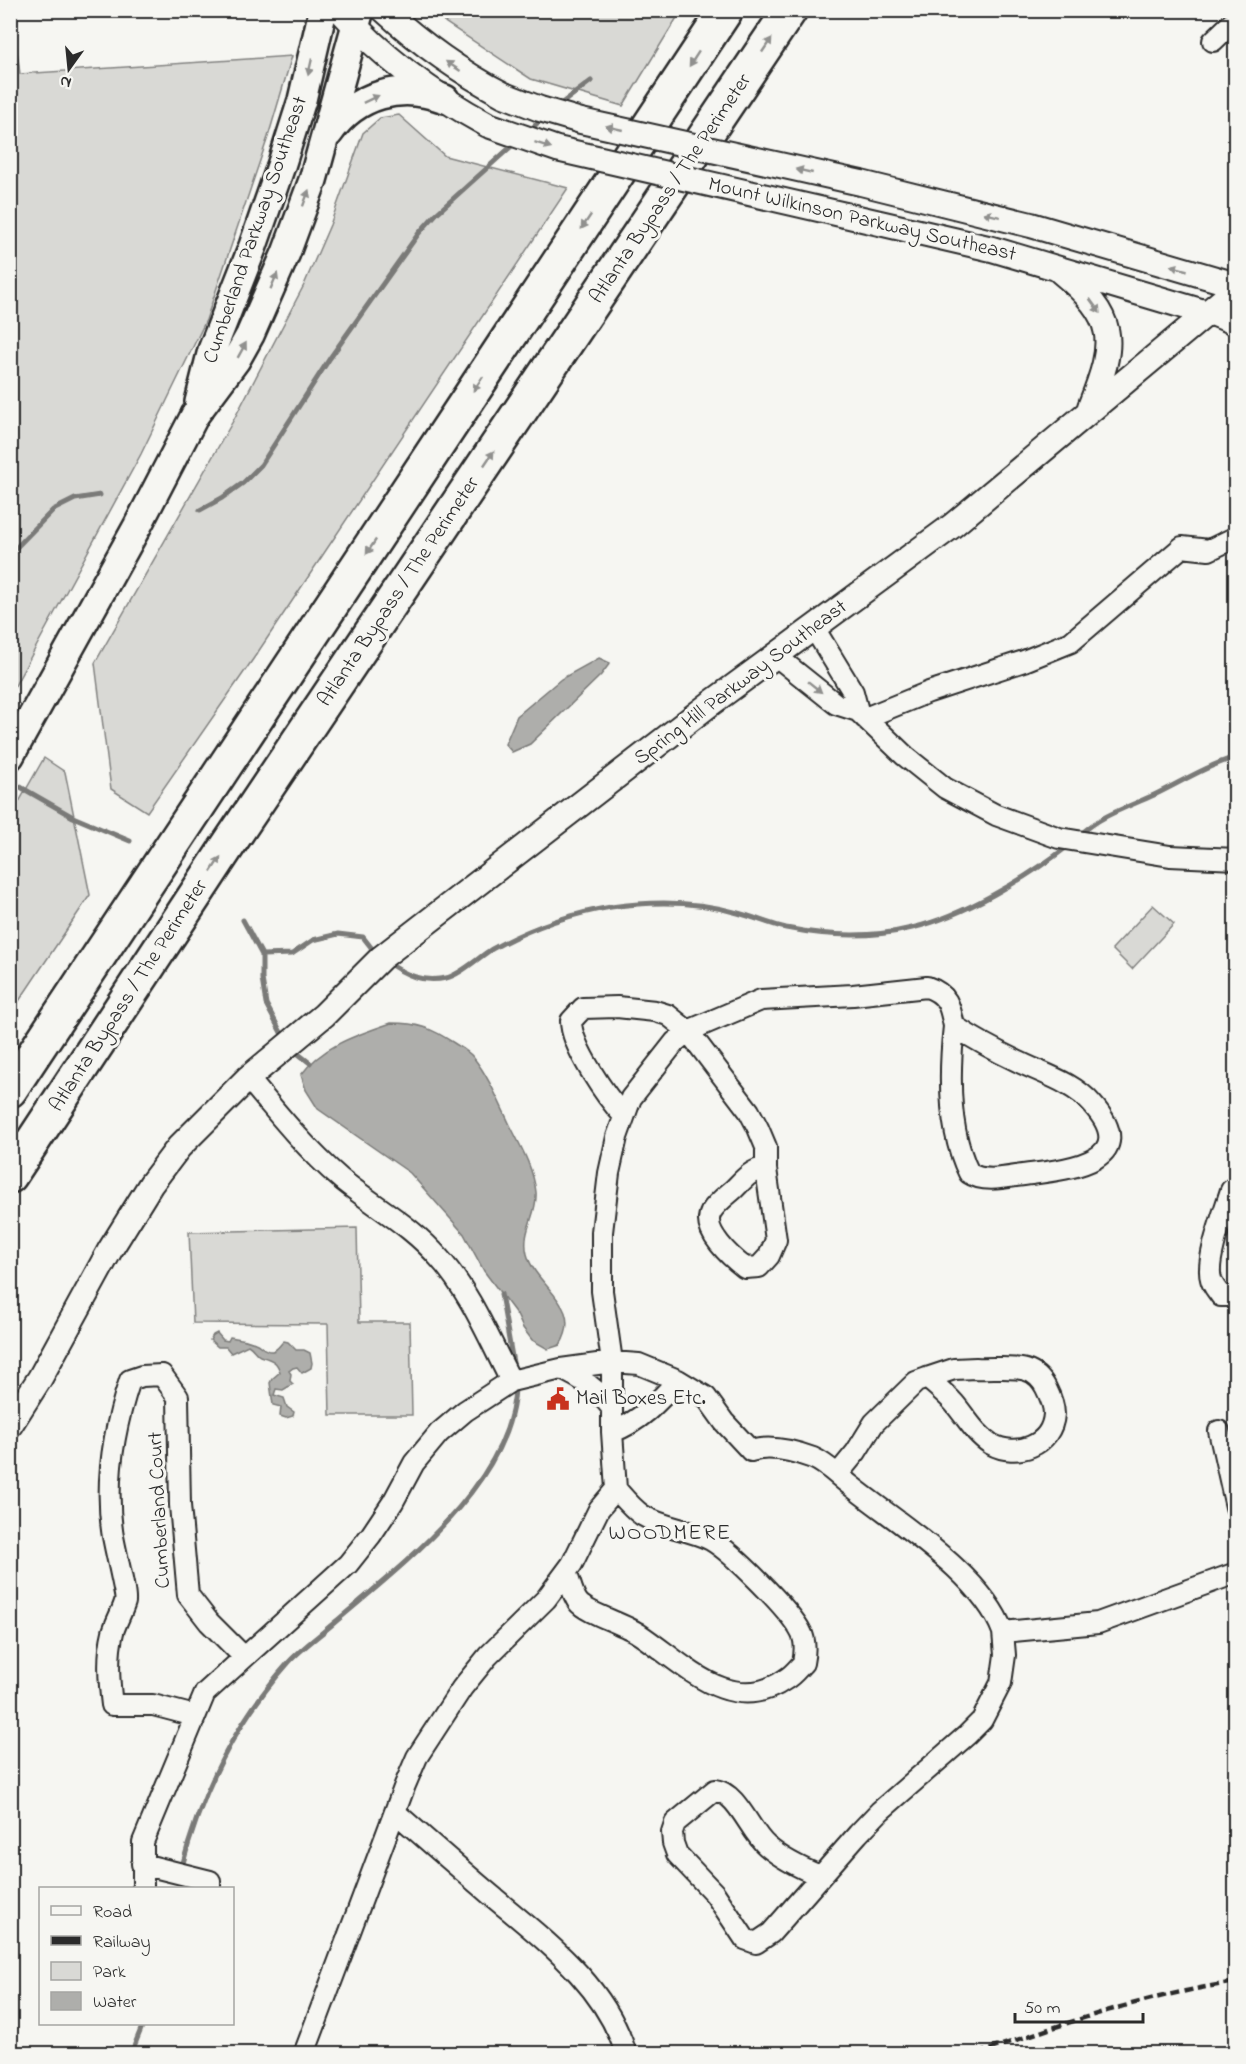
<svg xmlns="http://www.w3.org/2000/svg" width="1246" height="2064" font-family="'Indie Flower',sans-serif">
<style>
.green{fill:#d9d9d5;stroke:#828280;stroke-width:1.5}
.water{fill:#aeaeab;stroke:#7a7a78;stroke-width:1.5}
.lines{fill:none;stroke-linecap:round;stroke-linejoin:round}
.stream{stroke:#7a7a78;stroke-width:5}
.minor-casing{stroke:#2b2b2b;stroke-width:24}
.tertiary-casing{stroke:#2b2b2b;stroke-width:28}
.secondary-casing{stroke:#2b2b2b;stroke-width:32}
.motorway-casing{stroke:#2b2b2b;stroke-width:38}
.minor{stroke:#f6f6f2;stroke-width:20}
.tertiary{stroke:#f6f6f2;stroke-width:24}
.secondary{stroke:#f6f6f2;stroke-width:27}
.motorway{stroke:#f6f6f2;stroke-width:33}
.rail{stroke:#2b2b2b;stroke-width:4.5;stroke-dasharray:9 4.5;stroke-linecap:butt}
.tertiary-bridge-casing{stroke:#2b2b2b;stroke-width:28;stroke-linecap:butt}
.tertiary-bridge{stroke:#f6f6f2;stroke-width:24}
.oneway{fill:#90908e}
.labels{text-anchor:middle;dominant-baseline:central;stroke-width:6;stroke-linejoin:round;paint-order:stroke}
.street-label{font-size:21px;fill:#2b2b2b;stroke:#f6f6f2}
.poi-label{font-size:21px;fill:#2b2b2b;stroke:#f6f6f2;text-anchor:start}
.neighbourhood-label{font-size:22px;letter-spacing:1.5px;fill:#2b2b2b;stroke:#f6f6f2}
</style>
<rect width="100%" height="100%" fill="#f6f6f2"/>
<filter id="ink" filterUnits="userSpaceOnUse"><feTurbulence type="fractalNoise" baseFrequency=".0167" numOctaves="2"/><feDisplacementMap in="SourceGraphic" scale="12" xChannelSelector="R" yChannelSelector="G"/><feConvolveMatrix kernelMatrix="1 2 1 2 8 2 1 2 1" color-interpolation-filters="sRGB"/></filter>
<g filter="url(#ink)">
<path class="green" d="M 11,10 L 12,11 L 20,74 L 292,56 L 268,137 L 206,320 L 141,454 L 11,693 Z
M 432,11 L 681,11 L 623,106 L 531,79 L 446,23 Z
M 399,115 L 445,156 L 568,188 L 258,652 L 147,812 L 111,789 L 95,663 L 233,421 L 304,285 L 330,225 L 363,133 L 380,118 Z
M 44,758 L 65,772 L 90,895 L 11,1013 L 11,816 Z
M 1153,905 L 1174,924 L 1132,969 L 1112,949 Z
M 357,1228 L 359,1322 L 410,1322 L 412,1415 L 330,1415 L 328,1324 L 193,1323 L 189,1232 Z"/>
<path class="water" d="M 599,658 L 610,663 L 601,675 L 530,744 L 512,752 L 505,744 L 517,716 L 561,679 Z
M 391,1023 C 419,1023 431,1028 454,1043 C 460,1047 468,1051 473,1057 C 489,1077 499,1102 510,1125 C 521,1147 533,1167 536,1192 C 538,1214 521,1231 527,1254 C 535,1287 585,1305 560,1345 L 548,1349 L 532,1340 L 523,1328 L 517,1315 L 484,1271 L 464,1234 L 410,1173 L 318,1109 L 306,1090 L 301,1075 C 323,1045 357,1035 391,1023 Z
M 217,1333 L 223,1340 L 228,1341 L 230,1337 C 238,1338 247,1340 255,1343 C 261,1345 264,1352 272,1351 C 278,1350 280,1344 284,1341 L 288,1342 L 296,1350 L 304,1350 L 310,1353 L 312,1363 L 311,1368 L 302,1373 L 297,1367 L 293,1368 L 289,1371 L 291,1374 L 290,1381 L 293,1384 L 283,1390 L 276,1389 L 274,1395 L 284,1398 L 287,1407 L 294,1412 L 293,1416 L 286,1418 L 280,1416 L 281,1407 L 273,1405 L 270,1383 L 272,1379 L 280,1372 C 277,1360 269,1359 260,1356 C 256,1354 253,1348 248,1345 L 231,1353 L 226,1347 L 218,1347 L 210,1340 L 213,1335 Z"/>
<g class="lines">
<path class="stream" d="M 558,106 L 591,81
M 529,131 L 544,117
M 200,510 L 222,498 L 243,483 L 261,465 L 330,358 L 419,233 L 436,214 L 515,143
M 10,554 L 53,510 L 75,499 L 100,495
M 10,781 L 73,817 L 130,841
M 1080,835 C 1101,815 1128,807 1154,795 C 1181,782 1206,766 1236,757
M 243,920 L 262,955 L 262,979 L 266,1004 L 285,1040
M 262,955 L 292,954 L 313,940 L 338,934 L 363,937 L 377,955
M 387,962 C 405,975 423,983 446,978 C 460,975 479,957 492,949 C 530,928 569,914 611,907 C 653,901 697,901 738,913 C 754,917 769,924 786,928 C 826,936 872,938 912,928 C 963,916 1027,878 1068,846
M 292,1049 L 310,1063
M 501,1294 L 515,1374
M 181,1870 C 202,1790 234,1724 289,1662 C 302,1648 319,1636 334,1623 C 401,1566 515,1480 515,1384
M 131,2054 L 143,2024"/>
<g class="minor-casing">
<path id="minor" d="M 1213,41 L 1236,19
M 1207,313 L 1236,325
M 814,628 L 853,692 L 858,711
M 776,656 L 836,704 L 858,711 L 905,756 L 945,788 L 996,815 L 1059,838 L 1170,856 L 1236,859
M 865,718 L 929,692 L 1024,661 L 1071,642 L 1182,547 L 1209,550 L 1236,537
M 954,1026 C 974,1039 996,1051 1017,1061 C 1043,1074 1073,1082 1092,1104 C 1142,1160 1072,1169 1031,1174 C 1011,1176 985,1184 969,1173 C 948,1131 949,1071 954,1026 Z
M 248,1078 C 277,1113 306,1149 341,1179 C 374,1206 411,1225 440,1259 C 470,1292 490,1341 511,1381 L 561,1369 L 612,1362 L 639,1364 L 678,1380 L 706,1397 L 724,1422 L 751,1451 C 770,1445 794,1451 813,1458 C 827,1464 838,1476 850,1485 C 897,1523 982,1574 1003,1632 L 1098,1623 L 1236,1573
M 624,1116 C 606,1097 571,1046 571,1021 L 583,1008 L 617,1007 L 655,1011 L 668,1015 L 688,1031 L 749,1111 L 758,1128 L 766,1147 L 766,1169
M 764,1168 L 766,1169 L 776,1240 L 769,1256 L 759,1267 L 745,1268 C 732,1258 701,1231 711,1212 C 716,1203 726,1196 734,1189 C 743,1180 751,1170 764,1168 Z
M 1236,1186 L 1231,1190 C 1225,1210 1205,1260 1211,1279 C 1212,1285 1217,1290 1221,1296 L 1236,1296
M 976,1368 C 991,1369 1012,1366 1026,1370 C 1036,1373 1042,1380 1046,1388 C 1050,1396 1054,1405 1054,1414 C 1052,1446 1016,1458 991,1444 C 975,1434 966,1417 954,1403 C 946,1394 936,1386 927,1378 L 954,1369 Z
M 561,1369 C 582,1378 598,1390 612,1408
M 1219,1431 L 1236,1507
M 612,1432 C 640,1422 658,1402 678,1380
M 838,1474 L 856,1452 L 874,1423 L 916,1382 L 927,1378
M 566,1572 C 570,1581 572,1594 578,1602 C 586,1613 625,1624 639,1634 C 683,1663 731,1718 786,1679 C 793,1675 798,1668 803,1663 C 805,1653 806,1641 801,1632 C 790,1610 732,1552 711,1540 C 689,1529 663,1528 642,1515 C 632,1508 624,1498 616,1489
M 195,1716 L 153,1705 L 112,1705 C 109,1681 107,1656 113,1632 C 116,1622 122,1612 125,1602 C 127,1595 113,1542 112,1530 C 105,1479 114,1428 130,1380 L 142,1376 L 162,1375 L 178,1397 L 180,1505 L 188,1595 L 209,1622 L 244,1657
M 395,1812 C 427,1840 459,1868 492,1896 C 544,1940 606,1985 626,2054
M 142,1864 L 210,1881 L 210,1888
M 820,1876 C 803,1869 782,1859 767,1846 C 750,1832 738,1793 715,1790 L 675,1823 L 672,1832 L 673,1843 L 677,1854 L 715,1894 L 745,1939 L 756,1943 L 771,1933 L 858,1834 L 880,1811 L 967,1735 L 982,1720 L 1001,1683 L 1005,1655 L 1003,1632
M 143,1888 L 143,1842 L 205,1693 L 348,1564 L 371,1535 L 393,1502 L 414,1463 L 439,1433 L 465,1411 L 511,1381
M 304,2054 L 405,1785 L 417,1757 L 462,1688 L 488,1656 L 546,1599 L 572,1564 L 599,1509 L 616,1489 L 612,1432 L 612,1362 L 602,1291 L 602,1232 L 609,1173 L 617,1137 L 631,1098 L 675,1042 L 688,1031 L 761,1000 L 853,995 L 927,987 C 948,994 950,1006 954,1026"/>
</g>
<g class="tertiary-casing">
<path id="tertiary" d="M 340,10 C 382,57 433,95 488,125
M 384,10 C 421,44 460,72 504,95
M 861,183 L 1031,225 L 1236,285
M 845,215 L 992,249 L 1207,313
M 1060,271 C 1117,318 1117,340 1090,407
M 10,1425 L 40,1378 L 110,1250 L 151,1184 L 179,1147 L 248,1078 L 324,1015 L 381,958 L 710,704 L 952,526 L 1236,289"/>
</g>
<g class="secondary-casing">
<path id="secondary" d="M 329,133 C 356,94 401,82 445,99
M 199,402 L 212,350 L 253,246 L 282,163 L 302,100 L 323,10
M 10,756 L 137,527 L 195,415 L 236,360 L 250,335 L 286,253 L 313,180 L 360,10"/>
</g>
<g class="motorway-casing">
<path id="motorway" d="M 10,1090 L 726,10
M 10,1176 L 227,847 L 790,10"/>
</g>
<use href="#minor" class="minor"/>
<use href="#tertiary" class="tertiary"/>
<use href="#secondary" class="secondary"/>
<use href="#motorway" class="motorway"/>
<path class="rail" d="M 977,2054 C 1061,2024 1147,1995 1236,1982"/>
<g class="tertiary-bridge-casing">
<path id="tertiary-bridge" d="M 504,95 L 540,109 L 581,121 L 861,183
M 488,125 L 557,149 L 845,215"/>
</g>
<use href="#tertiary-bridge" class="tertiary-bridge"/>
</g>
<defs><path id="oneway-solid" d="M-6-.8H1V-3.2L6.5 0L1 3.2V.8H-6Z" transform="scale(1.5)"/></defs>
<g class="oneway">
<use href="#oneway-solid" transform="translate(767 45) rotate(-56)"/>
<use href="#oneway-solid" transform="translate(694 59) rotate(123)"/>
<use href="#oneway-solid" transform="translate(453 66) rotate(-147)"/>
<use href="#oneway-solid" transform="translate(310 67) rotate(103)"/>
<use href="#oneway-solid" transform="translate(371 99) rotate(-25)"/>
<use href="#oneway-solid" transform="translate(614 128) rotate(-167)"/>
<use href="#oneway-solid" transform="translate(543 145) rotate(18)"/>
<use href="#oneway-solid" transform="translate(804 171) rotate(-167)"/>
<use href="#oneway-solid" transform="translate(306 198) rotate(-70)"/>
<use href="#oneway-solid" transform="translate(992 215) rotate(-166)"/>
<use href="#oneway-solid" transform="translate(586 222) rotate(124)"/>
<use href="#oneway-solid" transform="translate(1179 268) rotate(-164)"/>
<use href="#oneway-solid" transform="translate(274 281) rotate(-67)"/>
<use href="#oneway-solid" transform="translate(1095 306) rotate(54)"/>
<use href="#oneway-solid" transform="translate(242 350) rotate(-61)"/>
<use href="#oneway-solid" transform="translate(478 384) rotate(124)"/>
<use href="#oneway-solid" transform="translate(489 458) rotate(-56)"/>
<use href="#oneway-solid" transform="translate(371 547) rotate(124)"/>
<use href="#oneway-solid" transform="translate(815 687) rotate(39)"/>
<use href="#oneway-solid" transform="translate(216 864) rotate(-57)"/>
</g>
</g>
<defs>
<g id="civic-bare" transform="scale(1.8)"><path d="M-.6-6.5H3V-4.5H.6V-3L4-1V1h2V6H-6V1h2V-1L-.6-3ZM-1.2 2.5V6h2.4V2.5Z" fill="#c8321e" stroke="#f6f6f2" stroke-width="2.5" paint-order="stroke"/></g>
</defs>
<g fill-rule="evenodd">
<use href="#civic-bare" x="558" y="1399"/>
</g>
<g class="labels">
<g class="street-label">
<text transform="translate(671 189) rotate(-56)">Atlanta Bypass / The Perimeter</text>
<text transform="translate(862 220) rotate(13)">Mount Wilkinson Parkway Southeast</text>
<text transform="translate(256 230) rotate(-71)">Cumberland Parkway Southeast</text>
<text transform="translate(399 592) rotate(-56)">Atlanta Bypass / The Perimeter</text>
<text transform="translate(741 683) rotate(-37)">Spring Hill Parkway Southeast</text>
<text transform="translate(129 996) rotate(-57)">Atlanta Bypass / The Perimeter</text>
<text transform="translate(160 1510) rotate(-93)">Cumberland Court</text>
</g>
<g class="poi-label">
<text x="576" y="1399">Mail Boxes Etc.</text>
</g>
<g class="neighbourhood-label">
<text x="670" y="1534">WOODMERE</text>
</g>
</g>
<rect width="1246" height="2064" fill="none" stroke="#f6f6f2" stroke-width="36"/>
<rect x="18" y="18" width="1210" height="2028" fill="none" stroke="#2b2b2b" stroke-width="2" filter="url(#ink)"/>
<rect x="39" y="1887" width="195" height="138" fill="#f6f6f2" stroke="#a5a5a2" stroke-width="1.5"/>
<rect x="51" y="1906" width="30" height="9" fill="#f6f6f2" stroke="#a5a5a2" stroke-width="1.5"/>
<text x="93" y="1917" font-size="18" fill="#2b2b2b">Road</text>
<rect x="51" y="1936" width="30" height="9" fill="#2b2b2b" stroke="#a5a5a2" stroke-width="1.5"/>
<text x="93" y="1947" font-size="18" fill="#2b2b2b">Railway</text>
<rect x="51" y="1962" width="30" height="18" fill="#d9d9d5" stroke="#a5a5a2" stroke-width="1.5"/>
<text x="93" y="1977" font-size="18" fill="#2b2b2b">Park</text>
<rect x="51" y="1992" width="30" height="18" fill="#aeaeab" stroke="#a5a5a2" stroke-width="1.5"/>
<text x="93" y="2007" font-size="18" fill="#2b2b2b">Water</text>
<g transform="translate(69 69) rotate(195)" stroke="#f6f6f2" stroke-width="4.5" paint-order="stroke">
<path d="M0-4.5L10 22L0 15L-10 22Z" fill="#2b2b2b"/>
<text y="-9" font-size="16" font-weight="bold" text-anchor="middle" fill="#2b2b2b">N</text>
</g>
<path d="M1015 2013v9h128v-9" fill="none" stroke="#2b2b2b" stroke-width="3"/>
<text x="1024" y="2013" font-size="18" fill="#2b2b2b" stroke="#f6f6f2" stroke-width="4.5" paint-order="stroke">50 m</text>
</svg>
